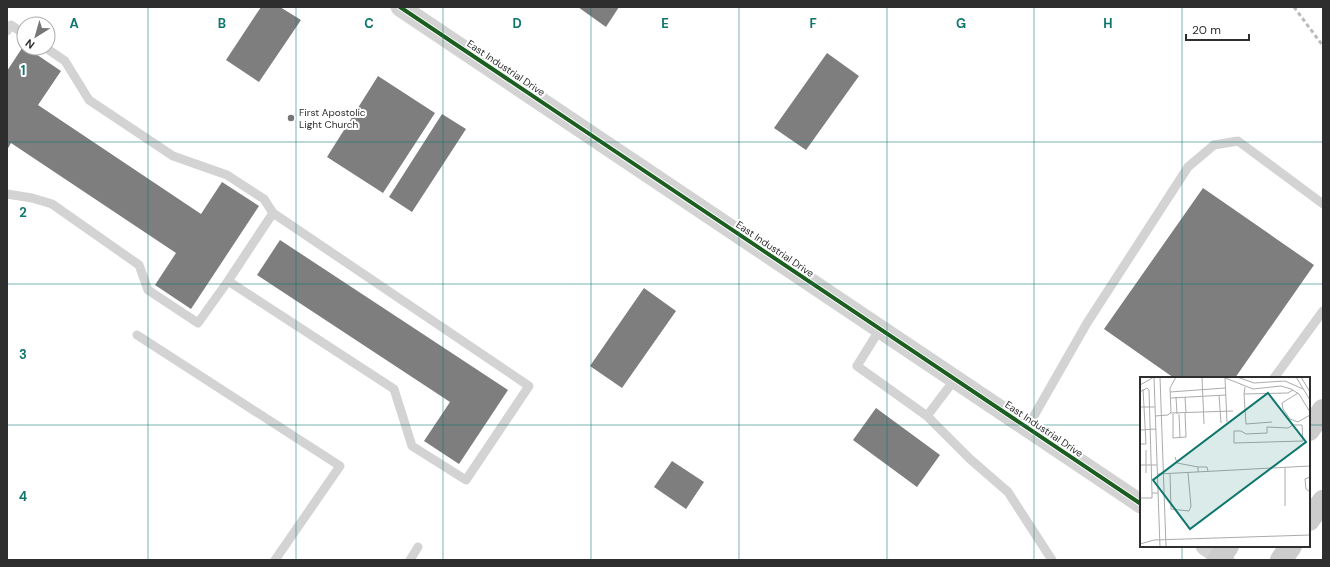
<svg xmlns="http://www.w3.org/2000/svg" width="1330" height="567" font-family="'DM Sans',sans-serif">
<style>
.building{fill:#7e7e7e}
.lines{fill:none;stroke-linecap:round;stroke-linejoin:round}
.lane{stroke:#d3d3d3;stroke-width:9}
.street{stroke:#d3d3d3;stroke-width:19}
.secondary{stroke:#ccc;stroke-width:22}
.rail{stroke:#bababa;stroke-width:3;stroke-dasharray:4 3;stroke-linecap:butt}
.cycleway-casing{stroke:#fff;stroke-width:6}
.cycleway{stroke:#1b5e20;stroke-width:4}
.grid{fill:none;stroke:#0f766e;stroke-width:1;stroke-opacity:0.55}
.poi-dot{fill:#777;stroke:#fff;stroke-width:1.5}
.labels{text-anchor:middle;dominant-baseline:central;stroke-width:4;stroke-linejoin:round;paint-order:stroke}
.street-label{font-size:10px;fill:#2e2e2e;stroke:#fff}
.poi-label{font-size:10px;fill:#2e2e2e;stroke:#fff;text-anchor:start}
.inset-road{fill:none;stroke:#ababab;stroke-width:1}
.view{fill:#0f766e;fill-opacity:0.15;stroke:#0f766e;stroke-width:2}
.inset-edge{fill:none;stroke:#2e2e2e;stroke-width:2}
.grid-label{font-size:13px;text-anchor:middle;font-weight:bold;fill:#0f766e;stroke:#fff;stroke-width:4;stroke-linejoin:round;paint-order:stroke}
</style>
<rect width="100%" height="100%" fill="#fff"/>
<path class="building" d="M 261,7 L 280,7 L 301,20 L 259,82 L 226,60 Z
M 578,7 L 619,7 L 606,27 Z
M 24,45 L 24,48 L 27,48 L 61,71 L 38,105 L 201,214 L 222,182 L 259,206 L 191,309 L 155,285 L 176,253 L 11,143 L 7,150 L 7,71 Z
M 827,53 L 859,76 L 806,150 L 774,128 Z
M 378,76 L 435,113 L 383,193 L 327,157 Z
M 442,114 L 466,129 L 412,212 L 389,197 Z
M 1203,188 L 1314,265 L 1235,378 L 1174,378 L 1104,329 Z
M 280,240 L 508,390 L 459,464 L 424,441 L 450,402 L 257,275 Z
M 644,288 L 676,311 L 622,388 L 590,366 Z
M 876,408 L 940,455 L 917,487 L 853,440 Z
M 672,461 L 704,482 L 686,509 L 654,487 Z"/>
<g class="lines">
<path class="lane" d="M 7,31 L 11,25 L 24,34
M 7,194 L 32,198 L 52,204 L 139,265 L 148,290 L 198,323 L 228,281 L 394,389 L 412,446 L 466,480 L 529,386 L 273,213 L 264,199 L 227,175 L 173,156 L 89,100 L 65,61 L 46,48
M 228,281 L 273,213
M 880,329 L 857,366 L 927,416 L 955,379
M 137,335 L 340,466 L 275,560
M 1274,378 L 1323,311
M 927,416 L 970,459 L 1008,492 L 1052,560
M 1027,428 L 1087,323 L 1188,167 L 1214,145 L 1238,141 L 1323,204
M 410,560 L 418,547"/>
<path class="street" d="M 400,7 L 1141,504
M 1205,546 L 1225,560"/>
<path class="secondary" d="M 1309,430 L 1323,410
M 1309,520 L 1323,501
M 1218,560 L 1228,546
M 1281,560 L 1291,546"/>
<path class="rail" d="M 1294,7 L 1323,46"/>
<g class="cycleway-casing">
<path id="cycleway" d="M 400,7 L 1141,504"/>
</g>
<use href="#cycleway" class="cycleway"/>
</g>
<path class="grid" d="M 148,7 L 148,560M 296,7 L 296,560M 443,7 L 443,560M 591,7 L 591,560M 739,7 L 739,560M 887,7 L 887,560M 1034,7 L 1034,560M 1182,7 L 1182,378M 7,142 L 1323,142M 7,284 L 1323,284M 7,425 L 1141,425M 1309,425 L 1323,425M 1182,546 L 1182,560"/>
<circle class="poi-dot" cx="291" cy="118" r="4"/>
<g class="labels">
<g class="street-label">
<text transform="translate(506 68) rotate(34)">East Industrial Drive</text>
<text transform="translate(775 249) rotate(34)">East Industrial Drive</text>
<text transform="translate(1044 429) rotate(34)">East Industrial Drive</text>
</g>
<g class="poi-label">
<text x="299" y="112">First Apostolic<tspan x="299" dy="12">Light Church</tspan></text>
</g>
</g>
<g transform="translate(1140 377)">
<rect width="170" height="170" fill="#fff"/>
<path class="inset-road" d="M 14,0 L 20,170M 20,0 L 26,170M 62,0 L 64,47M 83,0 L 113,12 L 141,9 L 151,12 L 159,17 L 170,35M 97,0 L 114,6 L 145,4 L 163,12M 156,0 L 170,23M 161,0 L 170,15M 85,1 L 87,45M 0,8 L 14,0M 105,10 L 104,17 L 148,16 L 153,13M 3,12 L 4,30 L 15,30M 0,15 L 7,11 L 9,13 L 12,116 L 18,116M 30,15 L 85,11M 158,16 L 142,26 L 143,32 L 150,42 L 158,45 L 170,38M 104,17 L 106,47 L 132,45M 79,18 L 81,46M 36,20 L 37,37M 45,20 L 46,36M 31,21 L 86,18M 0,30 L 4,30 L 6,67 L 0,67M 30,36 L 93,34M 33,37 L 33,61 L 46,60 L 45,36M 39,37 L 40,60M 15,39 L 28,38 L 31,35 L 30,11 L 36,0M 153,48 L 162,48 L 163,64 L 94,66 L 94,54 L 101,54 L 106,57 L 127,56 L 127,50 L 148,51 ZM 0,53 L 16,52M 6,73 L 6,88 L 17,88M 35,80 L 37,86 L 58,90M 0,88 L 6,88 L 6,96M 145,90 L 145,129M 58,95 L 58,90 L 67,90 L 68,94M 18,97 L 170,89M 30,97 L 31,132 L 49,134 L 51,129 L 48,96M 170,100 L 165,102 L 166,112 L 170,115M 0,121 L 12,121 L 12,116M 0,167 L 14,163 L 170,158"/>
<path class="view" d="M 128,16 L 166,65 L 50,152 L 13,103 Z"/>
<rect width="170" height="170" class="inset-edge"/>
</g>
<g class="grid-label">
<text x="74" y="28">A</text>
<text x="222" y="28">B</text>
<text x="369" y="28">C</text>
<text x="517" y="28">D</text>
<text x="665" y="28">E</text>
<text x="813" y="28">F</text>
<text x="961" y="28">G</text>
<text x="1108" y="28">H</text>
<text x="23" y="75">1</text>
<text x="23" y="217">2</text>
<text x="23" y="359">3</text>
<text x="23" y="501">4</text>
</g>
<rect width="1330" height="567" fill="none" stroke="#2e2e2e" stroke-width="16"/>
<g transform="translate(36 36) rotate(217)"><circle r="19" fill="#ffffff" stroke="#ababab"/>
<path d="M0-3L7 15L0 10L-7 15Z" fill="#777777"/>
<text y="-6" font-size="11" font-weight="bold" text-anchor="middle" fill="#2e2e2e">N</text>
</g>
<path d="M1186 34v6h63v-6" fill="none" stroke="#2e2e2e" stroke-width="2"/>
<text x="1192" y="34" font-size="12" fill="#2e2e2e" stroke="#ffffff" stroke-width="3" paint-order="stroke">20 m</text>
</svg>
